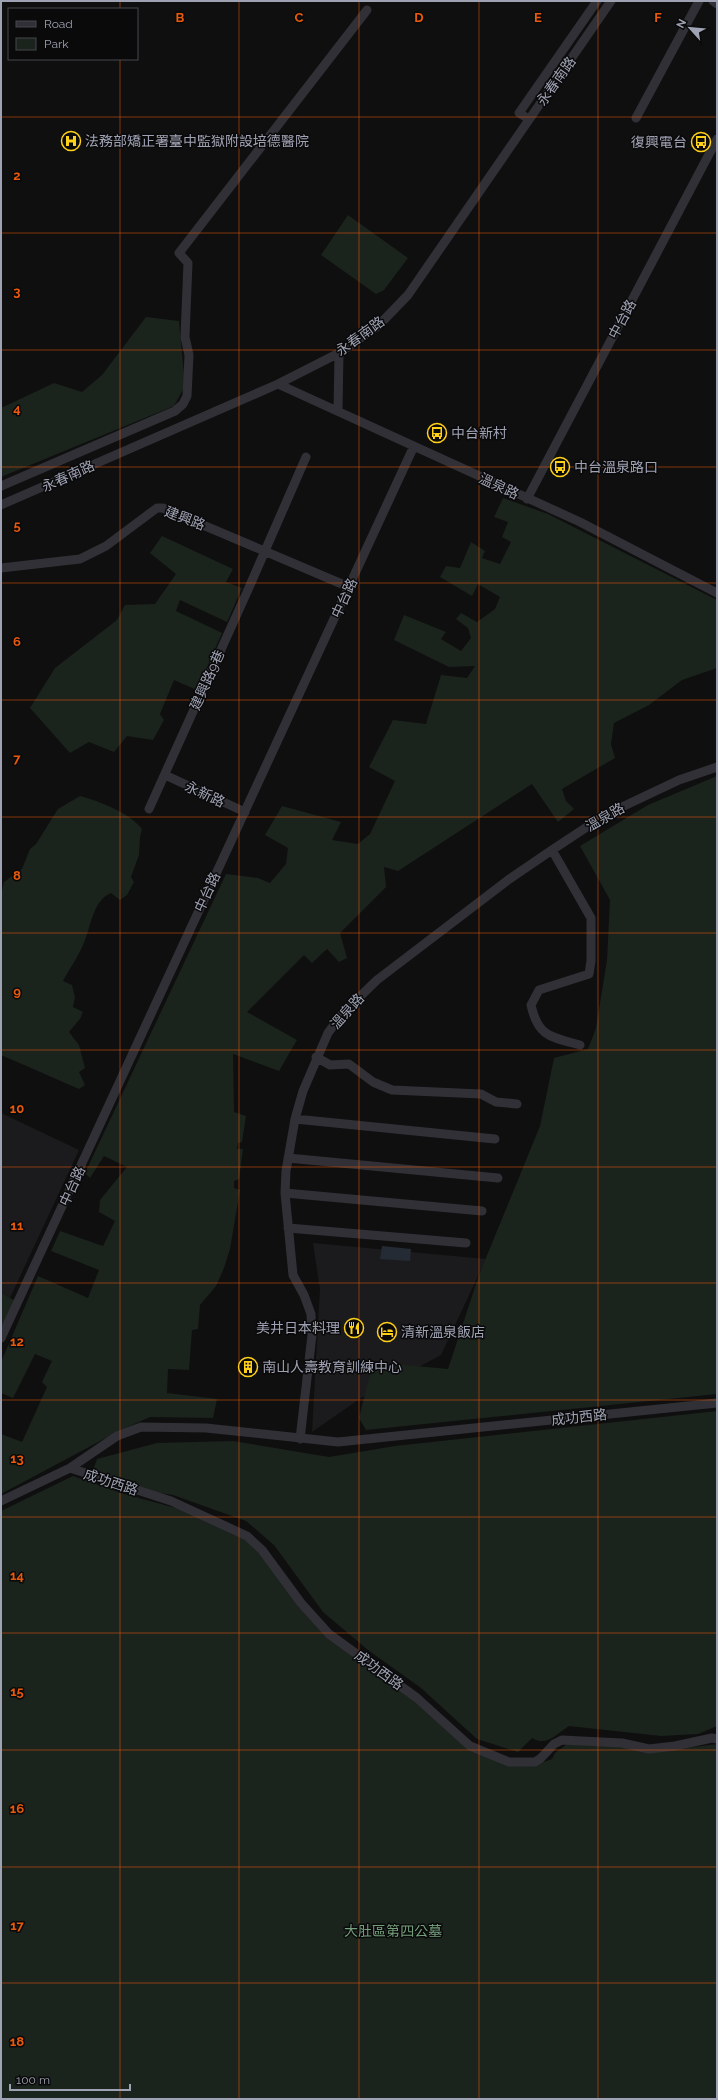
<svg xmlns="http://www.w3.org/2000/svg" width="718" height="2100" font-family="Raleway,'Noto Sans TC',sans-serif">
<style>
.built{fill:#1b1b1d}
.green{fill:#1b231d}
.water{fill:#252b34}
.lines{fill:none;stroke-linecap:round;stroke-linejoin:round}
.minor{stroke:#303036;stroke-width:9}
.grid{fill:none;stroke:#e8590c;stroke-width:1;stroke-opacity:0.55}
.labels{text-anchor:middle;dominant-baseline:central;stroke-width:3;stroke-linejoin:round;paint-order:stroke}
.street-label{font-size:14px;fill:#9fa2b3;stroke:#0a0a0b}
.poi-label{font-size:14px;fill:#9fa2b3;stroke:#0a0a0b;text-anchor:start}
.park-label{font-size:14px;fill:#749f7c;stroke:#0a0a0b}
.grid-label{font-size:13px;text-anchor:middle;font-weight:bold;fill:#e8590c;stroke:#0a0a0b;stroke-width:3;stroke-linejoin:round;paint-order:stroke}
</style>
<rect width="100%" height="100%" fill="#0f0f10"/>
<path class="built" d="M 1,1113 L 79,1150 L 10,1298 L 1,1293 Z
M 313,1243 L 486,1259 L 441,1355 L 361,1398 L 312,1432 L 320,1289 Z"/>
<path class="green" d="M 348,215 L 408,258 L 384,290 L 376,294 L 321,255 Z
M 146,317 L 179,321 L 185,386 L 174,406 L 1,477 L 1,408 L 54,383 L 82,392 L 102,375 Z
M 503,498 L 548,514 L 717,600 L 717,668 L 682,680 L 649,705 L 614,723 L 611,744 L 615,758 L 562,789 L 566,801 L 574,809 L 558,822 L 532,784 L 398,871 L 384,867 L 386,887 L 340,933 L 347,958 L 339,962 L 327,949 L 312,963 L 304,955 L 247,1012 L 297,1040 L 279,1071 L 233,1054 L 234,1112 L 246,1116 L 242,1142 L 238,1143 L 237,1149 L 243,1149 L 239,1179 L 234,1181 L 234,1188 L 240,1190 L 230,1249 L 224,1268 L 216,1286 L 200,1305 L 198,1329 L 192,1330 L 189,1370 L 168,1369 L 167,1393 L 217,1399 L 213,1418 L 150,1417 L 119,1431 L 1,1494 L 1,1434 L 22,1442 L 47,1387 L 42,1382 L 52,1361 L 35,1354 L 13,1398 L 1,1393 L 1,1362 L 38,1276 L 88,1298 L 99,1270 L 51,1251 L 60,1231 L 103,1246 L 115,1221 L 99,1212 L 100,1200 L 127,1167 L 104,1156 L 90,1178 L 85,1173 L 226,874 L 258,878 L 270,883 L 286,864 L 288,848 L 265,835 L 282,806 L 341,822 L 332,840 L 358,844 L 370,834 L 395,781 L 369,767 L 393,720 L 426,724 L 441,675 L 467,678 L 475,666 L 449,667 L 394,640 L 404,615 L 446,632 L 441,639 L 461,651 L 471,638 L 468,628 L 456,619 L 461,613 L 477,622 L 495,609 L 500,597 L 478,584 L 472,596 L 440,577 L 446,566 L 460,568 L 471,542 L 485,551 L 482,558 L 500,564 L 511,542 L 502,537 L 508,522 L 494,517 Z
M 162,536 L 233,569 L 226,582 L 242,588 L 227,622 L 180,600 L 176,611 L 222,633 L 197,690 L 174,680 L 160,714 L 164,720 L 153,740 L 127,736 L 114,752 L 89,742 L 70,753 L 30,708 L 55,668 L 117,620 L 125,605 L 155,604 L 176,574 L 150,553 Z
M 717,776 L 717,1394 L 366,1430 L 359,1418 L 373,1362 L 448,1369 L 479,1275 L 540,1126 L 554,1058 L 588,1049 L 596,1028 L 607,960 L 610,900 L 580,846 L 648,805 Z
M 80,796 C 99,801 130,813 142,829 L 140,837 L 139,855 L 131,877 L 134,882 L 127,895 L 120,900 L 111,893 C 93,901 92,923 85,940 C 80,954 70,968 63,981 L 72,985 L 75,997 L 73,1007 L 83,1012 L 80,1019 L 69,1032 L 79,1045 L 85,1068 L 79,1072 L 85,1085 L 79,1089 L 1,1055 L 1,894 L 4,882 L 22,869 L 30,849 L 36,844 L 58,809 Z
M 1,1293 L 14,1300 L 1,1333 Z
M 717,1411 L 717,1726 L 698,1734 L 661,1736 L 569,1726 C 556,1734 547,1747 532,1738 L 518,1752 L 477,1739 L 421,1688 L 368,1650 L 323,1612 L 274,1545 L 246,1521 L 173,1495 L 135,1489 L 93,1470 L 97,1459 L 157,1443 L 233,1441 L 329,1457 L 395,1446 Z
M 73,1476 L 124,1494 L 213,1518 L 258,1541 L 317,1617 L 344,1645 L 410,1689 L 463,1741 L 511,1762 L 544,1762 L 552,1759 L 555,1753 L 571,1741 L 678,1749 L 717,1744 L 717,2099 L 1,2099 L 1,1511 Z"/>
<path class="water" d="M 382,1246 L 411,1249 L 410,1261 L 380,1259 Z"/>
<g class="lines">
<path class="minor" d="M 713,1 L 717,4
M 636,118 L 699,1
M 529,119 L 519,113 L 597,1
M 278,384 L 580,522 L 717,593
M 338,411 L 339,353
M 1,486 L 175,411 L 183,404 L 187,396 L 189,355 L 185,337 L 188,263 L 179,253 L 367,10
M 527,499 L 717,139
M 1,505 L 278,384 L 339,353 L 378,326 L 408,295 L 611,1
M 1,568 L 80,559 L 106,546 L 157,508 L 163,508 L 349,587
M 165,775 L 245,812
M 149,809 L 247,592 L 306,457
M 552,850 L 591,918 L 591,961 L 589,974 L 539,990 L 531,1005 C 538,1037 551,1037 580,1045
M 316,1057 L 330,1065 L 349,1064 L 373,1082 L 392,1090 L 481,1094 L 496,1102 L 517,1104
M 295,1119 L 495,1139
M 288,1158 L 498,1178
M 285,1193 L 482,1211
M 288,1228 L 466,1243
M 1,1338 L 414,446
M 300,1439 L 312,1335 L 311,1314 L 304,1295 L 293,1275 L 285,1193 L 286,1171 L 295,1119 L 303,1091 L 328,1033 L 342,1014 L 377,980 L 508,880 L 552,850 L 605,815 L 679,780 L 717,767
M 70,1468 L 171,1501 L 247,1536 L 262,1550 L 301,1603 L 329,1634 L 417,1698 L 470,1746 L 509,1762 L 535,1762 L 541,1758 L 554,1744 L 562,1740 L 622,1743 L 649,1749 L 675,1746 L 712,1738 L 717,1739
M 1,1501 L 70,1468 L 117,1436 L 141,1427 L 206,1428 L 338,1442 L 717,1403"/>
</g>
<path class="grid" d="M 120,1 L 120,9M 239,1 L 239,2099M 359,1 L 359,2099M 479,1 L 479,2099M 598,1 L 598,2099M 120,59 L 120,2099M 1,117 L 717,117M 1,233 L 717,233M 1,350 L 717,350M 1,467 L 717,467M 1,583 L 717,583M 1,700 L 717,700M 1,817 L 717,817M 1,933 L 717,933M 1,1050 L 717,1050M 1,1167 L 717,1167M 1,1283 L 717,1283M 1,1400 L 717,1400M 1,1517 L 717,1517M 1,1633 L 717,1633M 1,1750 L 717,1750M 1,1867 L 717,1867M 1,1983 L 717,1983"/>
<defs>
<g id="hospital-ring" transform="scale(1)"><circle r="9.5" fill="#0a0a0b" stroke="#ffd018" stroke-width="1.5"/><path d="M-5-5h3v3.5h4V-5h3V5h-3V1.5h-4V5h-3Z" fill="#ffd018"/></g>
<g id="bus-ring" transform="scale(1)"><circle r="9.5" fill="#0a0a0b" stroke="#ffd018" stroke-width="1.5"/><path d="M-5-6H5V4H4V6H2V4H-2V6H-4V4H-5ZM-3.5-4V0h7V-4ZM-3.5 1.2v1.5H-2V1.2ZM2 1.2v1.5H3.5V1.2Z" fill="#ffd018"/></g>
<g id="restaurant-ring" transform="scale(1)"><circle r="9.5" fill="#0a0a0b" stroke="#ffd018" stroke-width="1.5"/><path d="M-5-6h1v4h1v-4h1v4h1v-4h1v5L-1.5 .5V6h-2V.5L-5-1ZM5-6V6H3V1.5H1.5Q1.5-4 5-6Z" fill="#ffd018"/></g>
<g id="hotel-ring" transform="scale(1)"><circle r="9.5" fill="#0a0a0b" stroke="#ffd018" stroke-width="1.5"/><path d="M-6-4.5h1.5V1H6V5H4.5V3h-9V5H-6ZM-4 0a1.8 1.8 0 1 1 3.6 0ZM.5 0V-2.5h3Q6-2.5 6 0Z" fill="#ffd018"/></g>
<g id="building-ring" transform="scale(1)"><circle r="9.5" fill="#0a0a0b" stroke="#ffd018" stroke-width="1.5"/><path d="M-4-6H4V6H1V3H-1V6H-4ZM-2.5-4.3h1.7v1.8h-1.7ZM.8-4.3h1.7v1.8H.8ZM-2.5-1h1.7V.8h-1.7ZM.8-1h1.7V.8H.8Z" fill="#ffd018"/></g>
</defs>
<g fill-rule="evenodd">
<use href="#hospital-ring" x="71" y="141"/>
<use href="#bus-ring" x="701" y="142"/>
<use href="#bus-ring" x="437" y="433"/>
<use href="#bus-ring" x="560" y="467"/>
<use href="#restaurant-ring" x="354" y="1328"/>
<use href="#hotel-ring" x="387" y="1332"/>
<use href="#building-ring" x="248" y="1367"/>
</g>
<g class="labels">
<g class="street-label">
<text transform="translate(556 81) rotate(-55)">永春南路</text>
<text transform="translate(622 319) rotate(-62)">中台路</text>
<text transform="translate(360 336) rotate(-36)">永春南路</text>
<text transform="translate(68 476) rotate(-24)">永春南路</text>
<text transform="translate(499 486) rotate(25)">溫泉路</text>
<text transform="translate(185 518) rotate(21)">建興路</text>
<text transform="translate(344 598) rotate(-65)">中台路</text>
<text transform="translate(207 680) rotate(-66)">建興路9巷</text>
<text transform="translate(205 794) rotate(25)">永新路</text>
<text transform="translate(605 817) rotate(-30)">溫泉路</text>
<text transform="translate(207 892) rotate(-65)">中台路</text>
<text transform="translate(347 1011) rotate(-48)">溫泉路</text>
<text transform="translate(72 1186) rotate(-65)">中台路</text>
<text transform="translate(579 1417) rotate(-6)">成功西路</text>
<text transform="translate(111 1482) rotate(18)">成功西路</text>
<text transform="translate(379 1670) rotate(36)">成功西路</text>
</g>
<g class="poi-label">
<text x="85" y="141">法務部矯正署臺中監獄附設培德醫院</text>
<text x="687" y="142" text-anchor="end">復興電台</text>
<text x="451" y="433">中台新村</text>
<text x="574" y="467">中台溫泉路口</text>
<text x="340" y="1328" text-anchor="end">美井日本料理</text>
<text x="401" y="1332">清新溫泉飯店</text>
<text x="262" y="1367">南山人壽教育訓練中心</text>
</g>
<g class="park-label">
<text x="393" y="1931">大肚區第四公墓</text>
</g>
</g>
<g class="grid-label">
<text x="180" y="22">B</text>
<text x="299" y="22">C</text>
<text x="419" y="22">D</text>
<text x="538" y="22">E</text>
<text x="658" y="22">F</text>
<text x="17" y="180">2</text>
<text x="17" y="296">3</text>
<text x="17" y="413">4</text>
<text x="17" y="530">5</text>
<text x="17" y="646">6</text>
<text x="17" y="763">7</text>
<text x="17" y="880">8</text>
<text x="17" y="996">9</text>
<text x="17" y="1113">10</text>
<text x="17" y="1230">11</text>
<text x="17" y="1346">12</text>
<text x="17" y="1463">13</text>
<text x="17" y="1580">14</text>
<text x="17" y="1696">15</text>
<text x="17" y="1813">16</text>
<text x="17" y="1930">17</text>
<text x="17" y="2046">18</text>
</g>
<rect width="718" height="2100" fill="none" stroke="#9fa2b3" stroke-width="4"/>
<rect x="8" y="8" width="130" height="52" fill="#0a0a0b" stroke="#46474e"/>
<rect x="16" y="21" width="20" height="6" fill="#303036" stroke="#46474e"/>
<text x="44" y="28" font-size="12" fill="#9fa2b3">Road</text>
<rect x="16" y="38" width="20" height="12" fill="#1b231d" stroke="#46474e"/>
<text x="44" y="48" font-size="12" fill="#9fa2b3">Park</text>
<g transform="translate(690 28) rotate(297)" stroke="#0a0a0b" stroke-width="3" paint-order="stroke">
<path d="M0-3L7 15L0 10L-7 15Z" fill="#9fa2b3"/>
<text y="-6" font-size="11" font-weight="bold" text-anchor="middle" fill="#9fa2b3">N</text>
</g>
<path d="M10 2084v6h120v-6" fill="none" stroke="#9fa2b3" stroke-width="2"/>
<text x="16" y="2084" font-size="12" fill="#9fa2b3" stroke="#0a0a0b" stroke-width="3" paint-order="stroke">100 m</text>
</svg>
